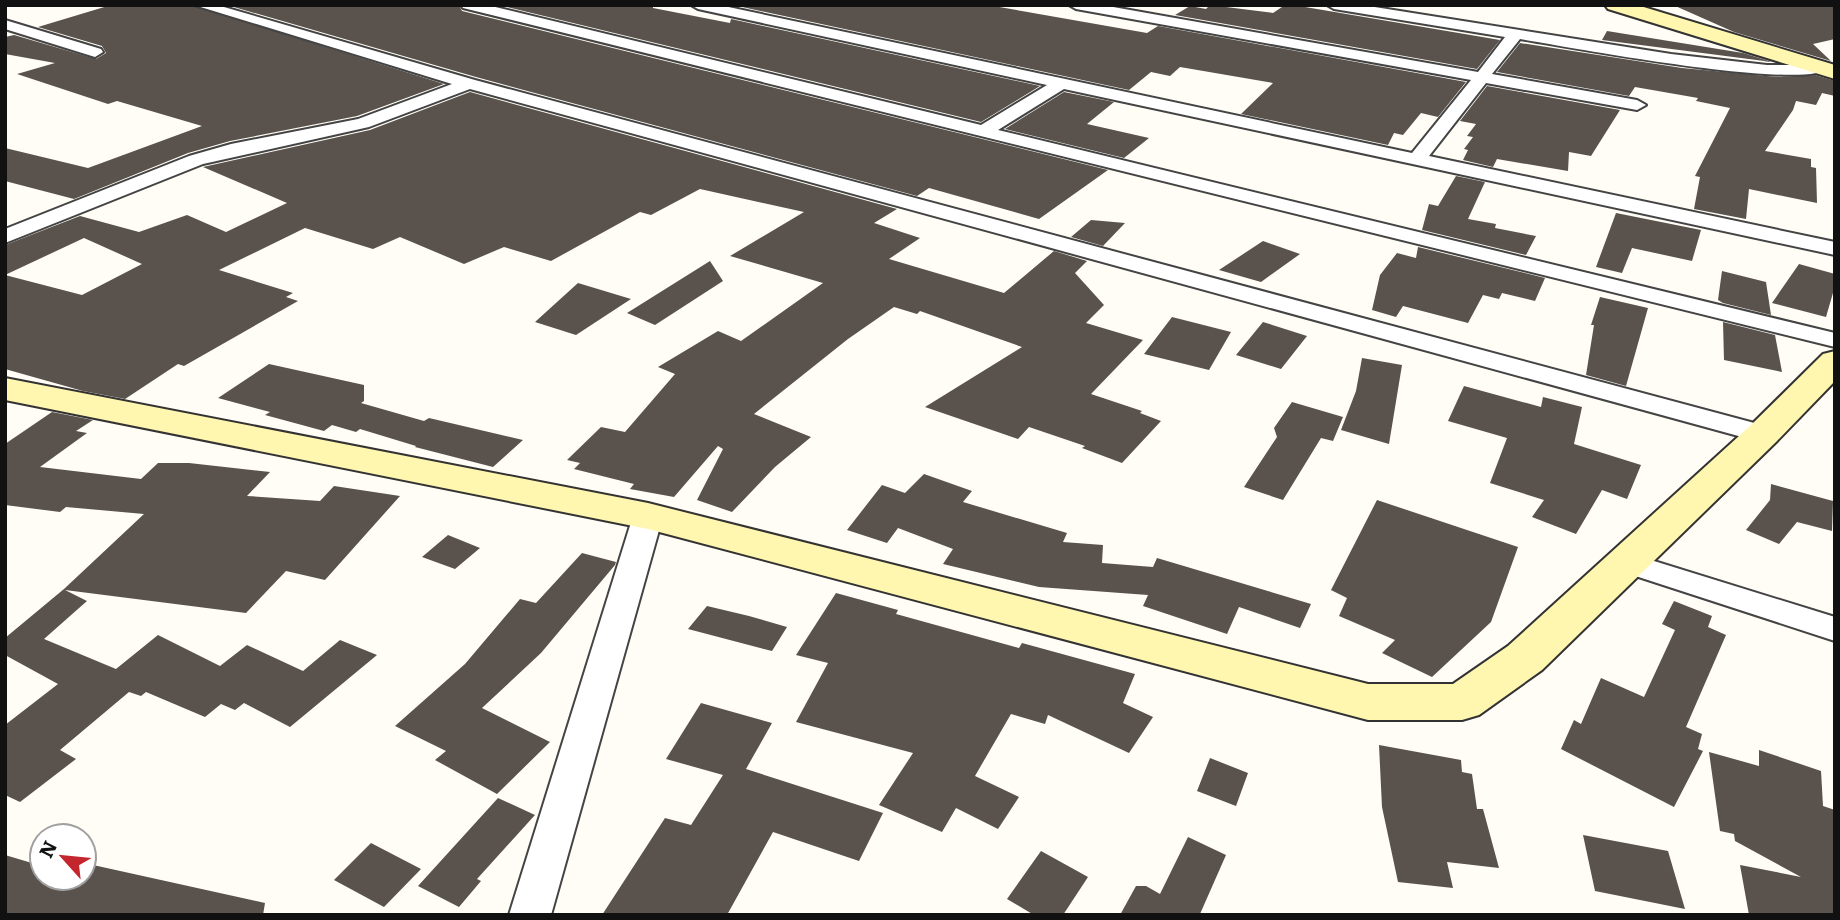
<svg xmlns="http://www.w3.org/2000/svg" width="1840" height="920" font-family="Literata,serif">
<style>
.building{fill:#5a524d}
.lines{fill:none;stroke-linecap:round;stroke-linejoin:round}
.street-casing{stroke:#444;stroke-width:4}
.secondary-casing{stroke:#333;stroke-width:4}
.street{fill:#fff;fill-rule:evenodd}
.secondary{fill:#fff6b0;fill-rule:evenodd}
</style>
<rect width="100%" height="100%" fill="#fffdf5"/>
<path class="building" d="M 111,5 L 192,5 L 444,84 L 357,116 L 230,141 L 188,153 L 74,199 L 5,181 L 5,148 L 88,168 L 202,126 L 117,101 L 108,104 L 17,74 L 55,63 L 5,54 L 5,37 L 14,35 L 96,59 L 106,53 L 102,46 L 38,27 Z
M 227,5 L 459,5 L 462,11 L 1108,170 L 1039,219 L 929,188 L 917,196 L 476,77 Z
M 499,5 L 653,5 L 653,8 L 730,23 L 731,19 L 1040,86 L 981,122 Z
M 733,5 L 988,5 L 1147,33 L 1158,26 L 1466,82 L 1438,117 L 1421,113 L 1403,135 L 1394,133 L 1388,145 L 1241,114 L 1273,83 L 1180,67 L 1170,76 L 1151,72 L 1129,90 Z
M 1210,5 L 1273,13 L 1285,5 L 1305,7 L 1500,40 L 1477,69 L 1175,15 L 1190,6 L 1206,9 Z
M 1673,5 L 1835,5 L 1835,39 L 1813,44 L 1831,61 L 1734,32 Z
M 1607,31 L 1743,53 L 1772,62 L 1602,40 Z
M 1520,43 L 1682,68 L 1777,77 L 1815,75 L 1835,81 L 1835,96 L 1822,93 L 1816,105 L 1796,101 L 1793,110 L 1765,151 L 1811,159 L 1811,167 L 1816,168 L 1817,203 L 1749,189 L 1746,219 L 1694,209 L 1700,177 L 1695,176 L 1730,108 L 1696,101 L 1698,98 L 1635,87 L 1629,96 L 1497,72 Z
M 1487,86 L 1620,110 L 1591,156 L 1569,152 L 1568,171 L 1497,159 L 1493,167 L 1463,160 L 1468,150 L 1464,149 L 1473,137 L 1467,136 L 1476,124 L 1460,121 Z
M 470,92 L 897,209 L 874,223 L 920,238 L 889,259 L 1004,293 L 1054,251 L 1087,261 L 1075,273 L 1104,305 L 1086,323 L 1143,340 L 1091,394 L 1142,411 L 1140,413 L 1161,421 L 1122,463 L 1082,448 L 1085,446 L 1029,427 L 1018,439 L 925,407 L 1022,347 L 920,311 L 917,314 L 894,307 L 848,339 L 754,414 L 811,437 L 775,467 L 732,512 L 697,500 L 723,449 L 718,446 L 674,497 L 630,489 L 634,484 L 574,469 L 580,463 L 567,460 L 601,427 L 625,432 L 675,374 L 658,367 L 718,331 L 741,341 L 823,283 L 730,256 L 804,212 L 700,189 L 651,215 L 640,212 L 551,261 L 504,247 L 464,264 L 400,237 L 373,249 L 305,228 L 219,270 L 293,293 L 286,297 L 298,301 L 184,366 L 178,364 L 125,399 L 83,391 L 5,369 L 5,275 L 82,295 L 142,264 L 84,238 L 5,275 L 5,245 L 80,216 L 139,232 L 187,215 L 226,232 L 287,203 L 203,167 L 370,130 Z
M 1064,92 L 1114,102 L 1087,124 L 1149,138 L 1124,158 L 1005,129 Z
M 1456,176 L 1485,182 L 1468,219 L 1496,224 L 1495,228 L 1536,236 L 1526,255 L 1422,230 L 1429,204 L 1438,206 Z
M 1616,213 L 1701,230 L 1692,261 L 1632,248 L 1622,273 L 1596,267 Z
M 1091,220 L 1125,223 L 1103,246 L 1071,237 Z
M 1263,241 L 1300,254 L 1261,282 L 1219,270 Z
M 1418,247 L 1545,278 L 1535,301 L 1502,293 L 1499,299 L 1483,295 L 1468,323 L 1403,306 L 1396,317 L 1372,310 L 1380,275 L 1397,253 L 1416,258 Z
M 710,261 L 723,281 L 655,325 L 627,313 Z
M 1799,264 L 1835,274 L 1835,286 L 1826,317 L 1772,303 Z
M 1722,271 L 1766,282 L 1771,315 L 1723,303 L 1718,300 Z
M 578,283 L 631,299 L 576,335 L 535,322 Z
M 1600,297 L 1648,308 L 1626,386 L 1586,375 L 1594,325 L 1591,325 Z
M 1172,317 L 1231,332 L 1209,370 L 1144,354 Z
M 1263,322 L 1307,336 L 1281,369 L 1236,355 Z
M 1723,322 L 1775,335 L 1782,372 L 1724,360 Z
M 1362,358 L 1402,365 L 1389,444 L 1341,430 L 1356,391 Z
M 269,364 L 364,385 L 364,401 L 361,403 L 424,421 L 429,418 L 523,440 L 493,467 L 415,447 L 416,446 L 360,429 L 356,432 L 332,425 L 324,431 L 265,415 L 270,412 L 218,398 Z
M 1464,386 L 1541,407 L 1543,397 L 1582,407 L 1574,444 L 1641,465 L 1627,499 L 1602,490 L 1576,534 L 1532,517 L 1544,500 L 1490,483 L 1507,438 L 1448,421 Z
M 1292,402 L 1343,417 L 1333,441 L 1321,438 L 1283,500 L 1244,487 L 1277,437 L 1274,428 Z
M 52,412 L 93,420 L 76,431 L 87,433 L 40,467 L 141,479 L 158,463 L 189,463 L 270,472 L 247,496 L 320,501 L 334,486 L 400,496 L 325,580 L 286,571 L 246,613 L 65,590 L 87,601 L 44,639 L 116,669 L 158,635 L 220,666 L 247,645 L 303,671 L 340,640 L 377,655 L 290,727 L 244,703 L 235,710 L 221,704 L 205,717 L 146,692 L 141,696 L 129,692 L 60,750 L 76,759 L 20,802 L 5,795 L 5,725 L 58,684 L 5,655 L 5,638 L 64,589 L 144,514 L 66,507 L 60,512 L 5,505 L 5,444 Z
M 924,474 L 972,491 L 963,502 L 1067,533 L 1063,542 L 1103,545 L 1102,563 L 1153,567 L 1157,558 L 1311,604 L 1300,628 L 1239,607 L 1227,634 L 1143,606 L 1148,595 L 1039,587 L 943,564 L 953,549 L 898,528 L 887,543 L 847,530 L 882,485 L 905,493 Z
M 1771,484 L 1833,501 L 1832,531 L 1797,522 L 1779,544 L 1746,530 L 1770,500 Z
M 1377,500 L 1518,547 L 1491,622 L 1432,677 L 1382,653 L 1395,640 L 1339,616 L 1347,598 L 1331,590 Z
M 448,535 L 480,548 L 455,569 L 422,557 Z
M 582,553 L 616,562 L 615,565 L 541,653 L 482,708 L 550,742 L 497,794 L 435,760 L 446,751 L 395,726 L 465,664 L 520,599 L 536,603 Z
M 836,593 L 898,610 L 896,614 L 1019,648 L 1022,643 L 1135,674 L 1123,703 L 1153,717 L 1129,753 L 1048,715 L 1045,724 L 1011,714 L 975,776 L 1019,797 L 998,829 L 956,808 L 942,832 L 879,805 L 913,753 L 796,722 L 828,663 L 796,655 Z
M 1674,601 L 1712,616 L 1708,627 L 1726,635 L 1686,727 L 1702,734 L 1698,749 L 1703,751 L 1674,807 L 1561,749 L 1574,720 L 1581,724 L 1601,678 L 1644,697 L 1675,630 L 1662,624 Z
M 707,606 L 749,616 L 787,627 L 772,651 L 688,629 Z
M 701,703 L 772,723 L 746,769 L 883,813 L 859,861 L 773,832 L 727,915 L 602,915 L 665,818 L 691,825 L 723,775 L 666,759 Z
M 1379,745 L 1461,760 L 1462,772 L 1472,774 L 1477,809 L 1483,809 L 1499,868 L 1447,862 L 1453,888 L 1398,882 L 1382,807 Z
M 1759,750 L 1821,771 L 1823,806 L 1835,810 L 1835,915 L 1749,915 L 1740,865 L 1801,877 L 1735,841 L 1734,834 L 1720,831 L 1709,752 L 1759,766 Z
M 1210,758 L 1248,773 L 1236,806 L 1197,791 Z
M 498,798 L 535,815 L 477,879 L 481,881 L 459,907 L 418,886 Z
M 1583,835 L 1668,851 L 1685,909 L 1595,891 Z
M 1188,837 L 1226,855 L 1200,914 L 1202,915 L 1120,915 L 1136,886 L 1146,886 L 1160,894 Z
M 371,843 L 421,869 L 384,907 L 334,880 Z
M 1041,851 L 1088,877 L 1063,915 L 1034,915 L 1007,899 Z
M 5,855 L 42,866 L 42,878 L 84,879 L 84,863 L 265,903 L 263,915 L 5,915 Z"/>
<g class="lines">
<g class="street-casing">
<path id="street" d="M 194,5 L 217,5 L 475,80 L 1773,428 L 1777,434 L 1773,440 L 1763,442 L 1753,440 L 470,89 L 369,127 L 203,164 L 5,243 L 5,229 L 189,156 L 231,144 L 358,119 L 452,84 Z
M 461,5 L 487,5 L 981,125 L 1047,85 L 698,9 L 691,5 L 719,5 L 1412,153 L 1471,80 L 1076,9 L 1069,5 L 1102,5 L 1478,72 L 1505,37 L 1334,9 L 1327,5 L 1362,5 L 1671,54 L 1767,65 L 1827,65 L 1829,68 C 1806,92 1563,46 1520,39 L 1492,74 L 1637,100 L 1646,105 L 1637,110 L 1486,83 L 1429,156 L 1835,242 L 1835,255 L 1064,89 L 998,130 L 1835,333 L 1835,347 L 463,8 Z
M 5,20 L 101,49 L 103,52 L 95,57 L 5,29 Z
M 648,507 L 658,509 L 663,516 L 551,915 L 509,915 L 633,516 L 638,509 Z
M 1625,552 L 1835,617 L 1835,641 L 1614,569 L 1609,562 L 1614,555 Z"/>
</g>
<g class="secondary-casing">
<path id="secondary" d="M 1605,5 L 1637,5 L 1835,65 L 1835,79 L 1608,9 Z
M 1835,351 L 1835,381 L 1776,442 L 1542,670 L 1479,715 L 1462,720 L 1368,720 L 648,529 L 5,400 L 5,378 L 648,503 L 1368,684 L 1453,684 L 1508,646 L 1750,426 L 1823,354 Z"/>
</g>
<use href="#street" class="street"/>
<use href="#secondary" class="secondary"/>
</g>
<rect width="1840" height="920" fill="none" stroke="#111111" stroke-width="14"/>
<g transform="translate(63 857) rotate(297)"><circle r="33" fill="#ffffff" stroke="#a0a0a0" stroke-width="2"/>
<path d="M0-5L12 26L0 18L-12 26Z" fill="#c4262e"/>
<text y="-10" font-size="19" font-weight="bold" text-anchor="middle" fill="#111111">N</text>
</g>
</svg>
